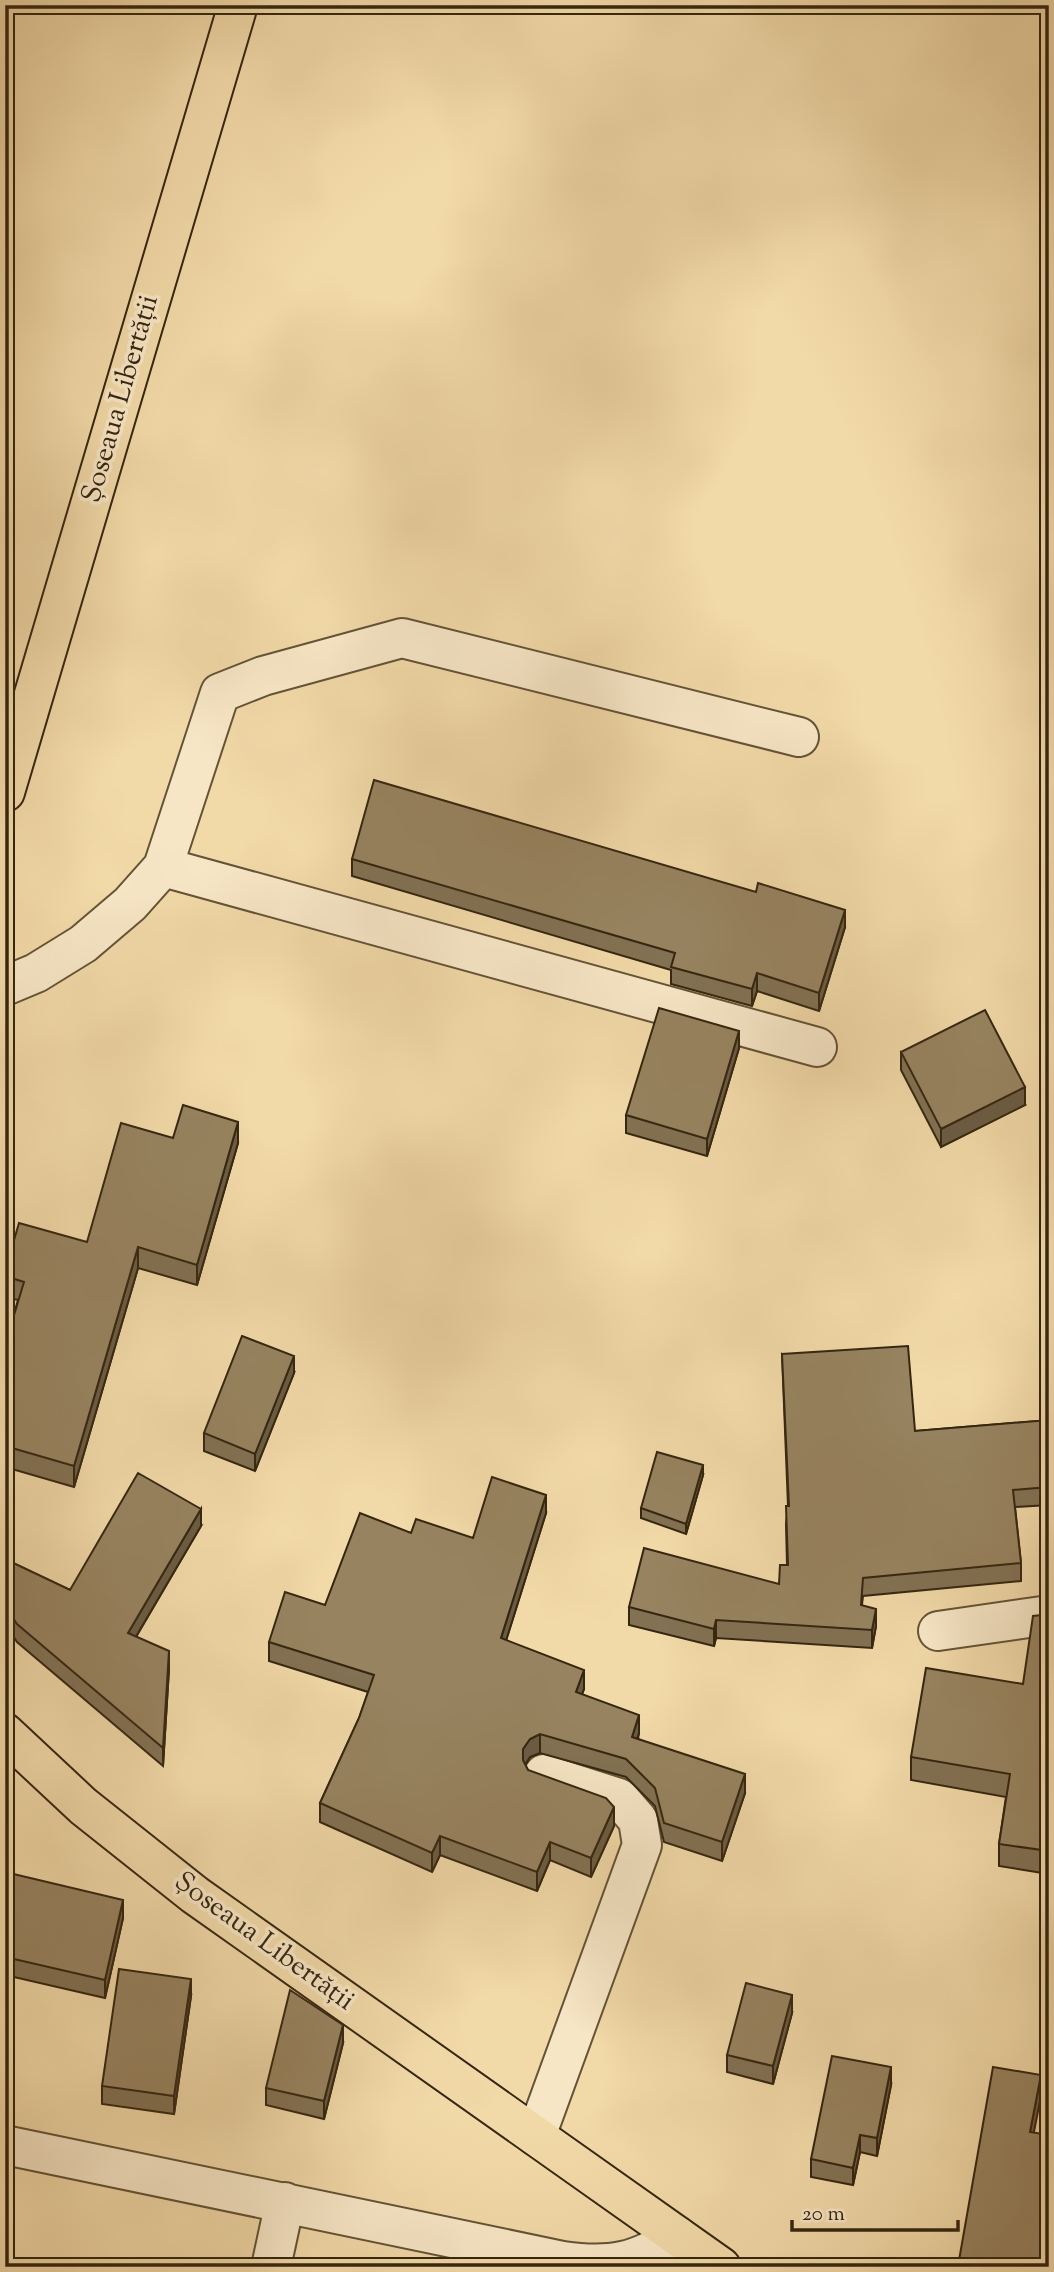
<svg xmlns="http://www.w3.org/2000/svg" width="1054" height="2272" font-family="'Sorts Mill Goudy',serif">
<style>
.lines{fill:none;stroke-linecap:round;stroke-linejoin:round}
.minor-casing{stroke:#645337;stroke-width:42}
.major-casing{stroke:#352611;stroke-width:42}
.minor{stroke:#f7e6c6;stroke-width:38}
.major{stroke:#f2d9a8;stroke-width:38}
.wall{fill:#827153;stroke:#352611;stroke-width:2}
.shaded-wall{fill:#6a5c43;stroke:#352611;stroke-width:2}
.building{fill:#978360;stroke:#352611;stroke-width:2}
.labels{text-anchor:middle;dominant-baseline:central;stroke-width:7;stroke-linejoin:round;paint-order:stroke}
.street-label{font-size:28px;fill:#352611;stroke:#f7e6c6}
</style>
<rect width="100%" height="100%" fill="#f2d9a8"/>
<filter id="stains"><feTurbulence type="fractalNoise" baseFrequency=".00286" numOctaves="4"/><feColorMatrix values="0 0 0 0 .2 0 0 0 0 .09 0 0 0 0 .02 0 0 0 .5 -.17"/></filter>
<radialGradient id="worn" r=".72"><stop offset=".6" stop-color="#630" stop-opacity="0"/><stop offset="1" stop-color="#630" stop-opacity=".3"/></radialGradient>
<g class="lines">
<g class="minor-casing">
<path id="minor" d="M 163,867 L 817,1047
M 5,986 L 36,973 L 83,944 L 130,904 L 163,867 L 220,693 L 263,676 L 402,638 L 799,737
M 938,1631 L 1049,1615
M 536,2136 L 642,1845 L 638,1820 L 619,1798 L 544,1774
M 5,2145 L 563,2261 C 611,2268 637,2262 677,2236
M 271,2267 L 285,2202"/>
</g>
<g class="major-casing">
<path id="major" d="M 5,792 L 238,5
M 5,1733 L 83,1806 L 195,1895 L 721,2267"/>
</g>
<use href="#minor" class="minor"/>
<use href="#major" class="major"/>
</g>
<path class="wall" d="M 352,859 L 845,927 L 819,1011 L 757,991 L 752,1006 L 671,984 L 671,970 L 352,876 Z
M 739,1048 L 707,1156 L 626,1133 L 626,1115 Z
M 901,1052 L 1025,1105 L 941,1147 L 901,1070 Z
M 173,1138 L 238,1143 L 197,1285 L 138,1268 L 74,1487 L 5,1467 L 5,1345 L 18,1300 L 5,1297 L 5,1271 L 87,1242 Z
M 782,1354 L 915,1431 L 1049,1420 L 1049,1505 L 1015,1507 L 1021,1563 L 1021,1581 L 863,1596 L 862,1605 L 876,1626 L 872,1648 L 716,1638 L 714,1646 L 629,1625 L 629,1607 L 779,1584 L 787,1565 L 786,1524 L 788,1506 Z
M 294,1373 L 255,1471 L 204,1451 L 204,1433 Z
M 703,1475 L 686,1534 L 641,1518 L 641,1508 Z
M 546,1513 L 506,1640 L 584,1689 L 582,1694 L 639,1733 L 638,1739 L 745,1793 L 722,1861 L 664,1842 L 655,1806 L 626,1777 L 540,1753 L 530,1757 L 525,1765 L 528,1770 L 614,1826 L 591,1877 L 550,1860 L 537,1891 L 440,1855 L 432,1872 L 320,1822 L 320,1803 L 359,1718 L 368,1692 L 269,1661 L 269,1642 L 325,1605 L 411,1533 L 473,1538 Z
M 201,1526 L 136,1637 L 169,1669 L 163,1766 L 17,1642 L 5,1623 L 5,1559 L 70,1590 Z
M 1049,1616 L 1049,1874 L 999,1866 L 999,1844 L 1006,1797 L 911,1780 L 911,1757 L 1023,1684 Z
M 5,1872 L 123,1918 L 105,1998 L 5,1975 Z
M 191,1996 L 174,2114 L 102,2104 L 102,2086 Z
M 792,2013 L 773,2084 L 727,2072 L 727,2055 Z
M 343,2043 L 324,2119 L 266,2105 L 266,2088 Z
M 891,2085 L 877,2156 L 860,2152 L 853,2185 L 811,2177 L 811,2159 Z"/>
<path class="shaded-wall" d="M 845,910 L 845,927 L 819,1011 L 819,993 Z
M 757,973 L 757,991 L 752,1006 L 752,989 Z
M 739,1031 L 739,1048 L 707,1156 L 707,1139 Z
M 1025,1087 L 1025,1105 L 941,1147 L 941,1129 Z
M 238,1122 L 238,1143 L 197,1285 L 197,1265 Z
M 138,1247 L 138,1268 L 74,1487 L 74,1466 Z
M 294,1356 L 294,1373 L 255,1471 L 255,1454 Z
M 703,1465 L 703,1475 L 686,1534 L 686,1524 Z
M 546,1495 L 546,1513 L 501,1657 L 501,1638 Z
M 201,1509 L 201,1526 L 128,1650 L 128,1633 Z
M 876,1609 L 876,1626 L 872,1648 L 872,1630 Z
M 716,1620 L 716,1638 L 714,1646 L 714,1629 Z
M 169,1651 L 169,1669 L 163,1766 L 163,1748 Z
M 584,1670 L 584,1689 L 576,1710 L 576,1692 Z
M 639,1715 L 639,1733 L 632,1755 L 632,1737 Z
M 540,1734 L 540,1753 L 530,1757 L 523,1768 L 523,1749 L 530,1739 Z
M 745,1774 L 745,1793 L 722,1861 L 722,1842 Z
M 614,1807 L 614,1826 L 591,1877 L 591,1858 Z
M 440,1836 L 440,1855 L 432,1872 L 432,1853 Z
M 550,1842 L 550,1860 L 537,1891 L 537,1872 Z
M 123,1900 L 123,1918 L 105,1998 L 105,1980 Z
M 191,1979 L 191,1996 L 174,2114 L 174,2096 Z
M 792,1995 L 792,2013 L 773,2084 L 773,2066 Z
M 343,2025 L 343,2043 L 324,2119 L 324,2101 Z
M 891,2067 L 891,2085 L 877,2156 L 877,2138 Z
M 1041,2075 L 1041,2096 L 1030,2152 L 1030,2132 Z
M 860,2135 L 860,2152 L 853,2185 L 853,2168 Z"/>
<path class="building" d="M 374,780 L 756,892 L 758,883 L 845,910 L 819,993 L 757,973 L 752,989 L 671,967 L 675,953 L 352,859 Z
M 659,1008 L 739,1031 L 707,1139 L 626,1115 Z
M 985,1010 L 1025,1087 L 941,1129 L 901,1052 Z
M 183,1105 L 238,1122 L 197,1265 L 138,1247 L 74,1466 L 5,1446 L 5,1345 L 24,1282 L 5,1276 L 5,1271 L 19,1223 L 87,1242 L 121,1123 L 173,1138 Z
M 242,1336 L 294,1356 L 255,1454 L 204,1433 Z
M 908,1346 L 915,1431 L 1049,1420 L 1049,1487 L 1013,1490 L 1021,1563 L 863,1578 L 861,1605 L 876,1609 L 872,1630 L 716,1620 L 714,1629 L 629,1607 L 644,1548 L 779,1584 L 780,1565 L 788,1565 L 786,1506 L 789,1506 L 782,1354 Z
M 657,1452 L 703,1465 L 686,1524 L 641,1508 Z
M 138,1473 L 201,1509 L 128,1633 L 169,1651 L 163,1748 L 17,1624 L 5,1606 L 5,1559 L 70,1590 Z
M 492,1477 L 546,1495 L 501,1638 L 584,1670 L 576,1692 L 639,1715 L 632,1737 L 745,1774 L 722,1842 L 664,1823 L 655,1788 L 626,1759 L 540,1734 L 530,1739 L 523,1749 L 523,1760 L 528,1770 L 606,1798 L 614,1807 L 591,1858 L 550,1842 L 537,1872 L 440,1836 L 432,1853 L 320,1803 L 359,1718 L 374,1675 L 269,1642 L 285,1592 L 325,1605 L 360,1513 L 411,1533 L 416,1519 L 473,1538 Z
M 1042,1615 L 1049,1616 L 1049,1851 L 999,1844 L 1010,1774 L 911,1757 L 926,1668 L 1023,1684 L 1033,1616 Z
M 5,1872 L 123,1900 L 105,1980 L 5,1957 Z
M 119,1969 L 191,1979 L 174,2096 L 102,2086 Z
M 746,1983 L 792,1995 L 773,2066 L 727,2055 Z
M 290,1990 L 343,2025 L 324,2101 L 266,2088 Z
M 832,2056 L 891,2067 L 877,2138 L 860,2135 L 853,2168 L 811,2159 Z
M 993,2067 L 1041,2075 L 1030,2132 L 1049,2135 L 1049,2267 L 963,2267 L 958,2266 Z
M 5,2257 L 24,2262 L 23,2267 L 5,2267 Z"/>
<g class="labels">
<g class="street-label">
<text transform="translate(121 399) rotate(-74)">Șoseaua Libertății</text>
<text transform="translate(264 1942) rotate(36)">Șoseaua Libertății</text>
</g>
</g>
<rect width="1054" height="2272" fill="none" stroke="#f2d9a8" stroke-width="28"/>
<rect x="7" y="7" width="1040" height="2258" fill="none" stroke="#352611" stroke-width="3.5"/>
<rect x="14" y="14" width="1026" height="2244" fill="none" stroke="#352611" stroke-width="2"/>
<path d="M792 2220v10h166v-10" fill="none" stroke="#352611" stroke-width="3.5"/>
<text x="802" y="2220" font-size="21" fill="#352611" stroke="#f7e6c6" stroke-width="5" paint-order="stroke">20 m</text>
<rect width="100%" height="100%" filter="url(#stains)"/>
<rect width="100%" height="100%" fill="url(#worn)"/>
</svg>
